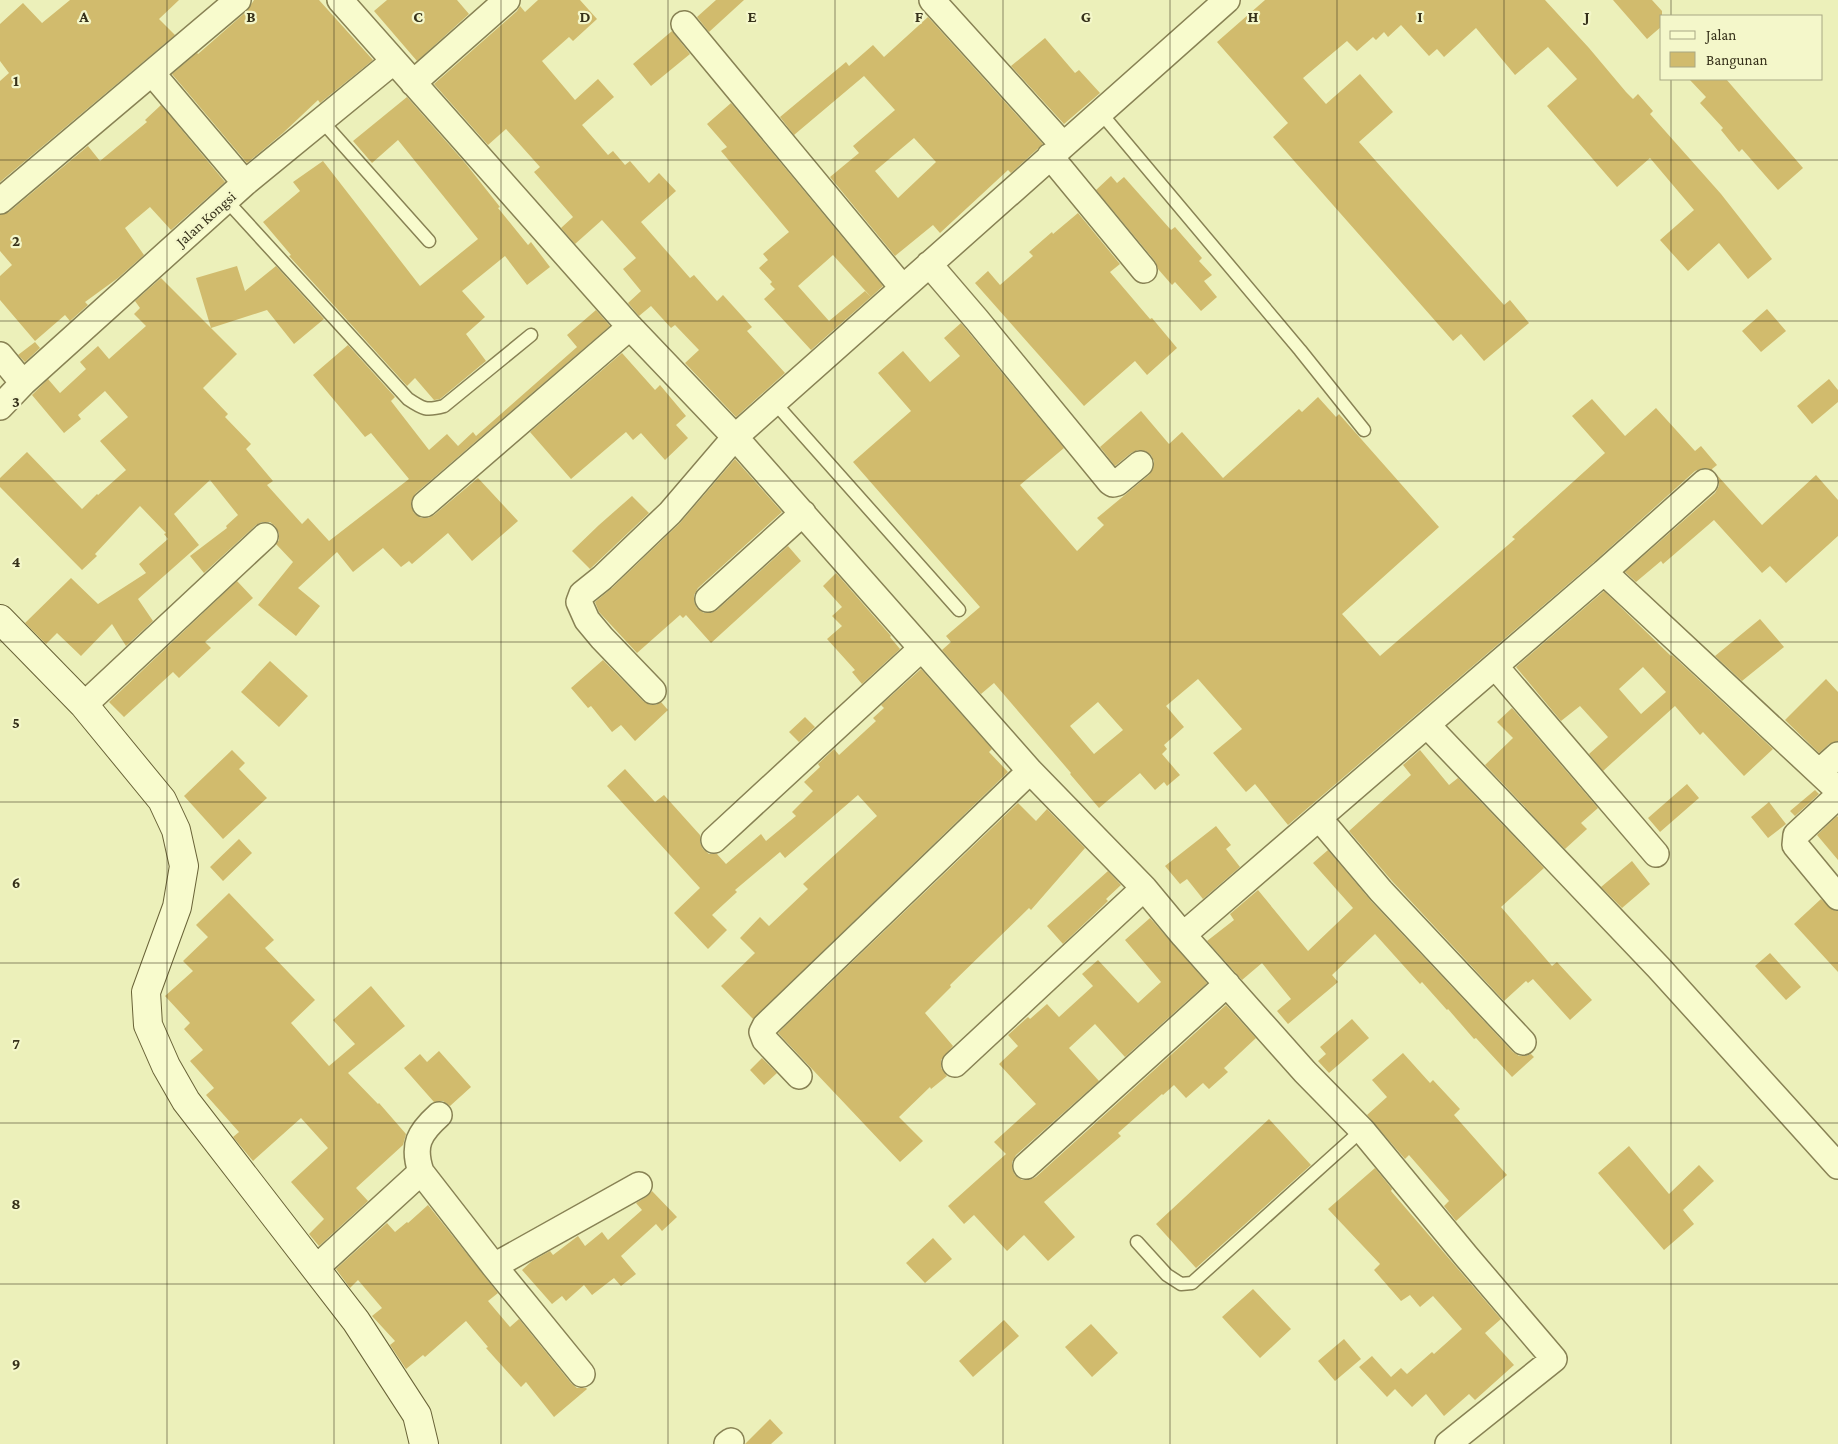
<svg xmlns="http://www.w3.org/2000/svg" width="1838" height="1444" font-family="'Crimson Pro',serif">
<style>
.building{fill:#d1bb6d;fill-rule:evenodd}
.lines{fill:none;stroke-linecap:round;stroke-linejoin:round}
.lane-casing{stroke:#888254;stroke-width:15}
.street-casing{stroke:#888254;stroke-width:28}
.secondary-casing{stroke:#696337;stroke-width:30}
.lane{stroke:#f8fbcd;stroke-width:12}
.street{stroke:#f8fbcd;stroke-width:25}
.secondary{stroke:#f8fbcd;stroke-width:28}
.grid{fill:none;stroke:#36311a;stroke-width:1;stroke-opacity:0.55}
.labels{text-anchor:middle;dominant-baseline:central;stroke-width:4.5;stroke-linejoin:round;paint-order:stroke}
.street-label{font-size:15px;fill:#36311a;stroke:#f4f7ca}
.grid-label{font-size:16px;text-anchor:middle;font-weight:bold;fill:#36311a;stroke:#f4f7ca;stroke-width:4.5;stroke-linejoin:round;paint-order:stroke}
</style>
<rect width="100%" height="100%" fill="#ecf0ba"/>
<path class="building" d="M 70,0 L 179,0 L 159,19 L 175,35 L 0,182 L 0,81 L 9,73 L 0,61 L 0,24 L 23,3 L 42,23 Z
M 254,0 L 319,0 L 373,60 L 320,103 L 318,100 L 283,133 L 247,163 L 172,74 L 197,53 L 198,54 L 247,11 Z
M 387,0 L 457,0 L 469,14 L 417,61 L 374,11 Z
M 538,0 L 580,0 L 597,19 L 573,41 L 569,37 L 542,61 L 575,100 L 598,79 L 614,97 L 582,125 L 608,155 L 613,151 L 625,165 L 630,161 L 649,183 L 659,173 L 676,191 L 641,222 L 690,278 L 694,275 L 717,301 L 723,295 L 752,327 L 747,331 L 785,373 L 736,417 L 685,363 L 699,350 L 675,325 L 671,328 L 651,306 L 639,316 L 628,303 L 641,291 L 623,269 L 636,258 L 602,220 L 575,244 L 561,228 L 573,217 L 534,172 L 540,167 L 506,129 L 488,145 L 434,84 L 517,11 L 520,6 L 525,12 Z
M 716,0 L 744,0 L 709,32 L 697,17 Z
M 1265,0 L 1545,0 L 1589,48 L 1626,92 L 1633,99 L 1638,94 L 1653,111 L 1650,114 L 1721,194 L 1772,259 L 1748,279 L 1719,243 L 1688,271 L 1660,240 L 1694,210 L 1650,158 L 1617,187 L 1547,106 L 1577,79 L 1548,47 L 1515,75 L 1476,28 L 1444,57 L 1437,49 L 1429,56 L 1401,25 L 1388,37 L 1384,32 L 1376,40 L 1373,37 L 1357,51 L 1347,41 L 1303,78 L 1326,104 L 1360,74 L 1393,112 L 1359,142 L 1504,305 L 1510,300 L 1529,323 L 1484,361 L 1461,334 L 1453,341 L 1273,137 L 1288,123 L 1217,42 Z
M 1613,0 L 1652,0 L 1662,11 L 1662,26 L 1647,39 Z
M 928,17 L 1043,144 L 1011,173 L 1008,170 L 940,233 L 933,225 L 895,256 L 830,177 L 859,153 L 853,146 L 895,110 L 864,76 L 794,135 L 780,117 L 846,62 L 849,66 L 873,45 L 884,57 ZM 914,138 L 936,162 L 898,198 L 875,171 Z
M 672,31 L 690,54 L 651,86 L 633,64 Z
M 1045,38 L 1075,73 L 1079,70 L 1100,93 L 1064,124 L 1011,66 Z
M 1689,79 L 1726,79 L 1803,168 L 1778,190 L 1742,149 L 1739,152 L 1721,130 L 1723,128 L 1700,103 L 1706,97 Z
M 407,97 L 466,164 L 500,207 L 498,208 L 528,245 L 531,242 L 550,267 L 527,285 L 505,256 L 462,291 L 485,317 L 466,334 L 486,361 L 440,399 L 434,400 L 415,378 L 407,386 L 289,256 L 291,255 L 263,222 L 300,191 L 293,182 L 323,161 L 420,286 L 478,239 L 398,140 L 372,163 L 353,141 Z
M 731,103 L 883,286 L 871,297 L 833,255 L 798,286 L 829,321 L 865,291 L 871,297 L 811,350 L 764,299 L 775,289 L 770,284 L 772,282 L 759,268 L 768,260 L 763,254 L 789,232 L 721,151 L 727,147 L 707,124 Z
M 161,105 L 225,182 L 171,230 L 150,207 L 125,228 L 144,255 L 118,278 L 85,302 L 88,305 L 70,321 L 65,315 L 35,341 L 0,300 L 0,276 L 12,265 L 0,251 L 0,215 L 9,212 L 88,146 L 100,161 L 147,122 L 145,120 Z
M 1111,176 L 1117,183 L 1124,177 L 1171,230 L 1175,227 L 1202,258 L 1199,261 L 1212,275 L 1204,281 L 1217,297 L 1201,311 L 1175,282 L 1172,285 L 1158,269 L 1155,261 L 1096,190 Z
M 1078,213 L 1120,264 L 1110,272 L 1150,319 L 1152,318 L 1177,348 L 1147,375 L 1135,361 L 1084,406 L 975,283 L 988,271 L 1000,285 L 1033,256 L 1029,252 L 1052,232 L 1053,234 Z
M 237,266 L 245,291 L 276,266 L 324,319 L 294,344 L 267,310 L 211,328 L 196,278 Z
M 161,278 L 237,354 L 203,388 L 228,414 L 225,417 L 251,444 L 246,449 L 273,481 L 267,485 L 302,524 L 308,518 L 329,541 L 409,479 L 371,433 L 365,437 L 313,375 L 348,345 L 395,397 L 391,401 L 429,450 L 447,434 L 458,446 L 473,432 L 476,436 L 577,347 L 567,335 L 596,310 L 610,326 L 416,493 L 412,499 L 411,506 L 414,513 L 421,518 L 428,518 L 434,515 L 478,478 L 518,521 L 472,561 L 448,533 L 412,564 L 409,561 L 401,567 L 383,548 L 353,572 L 337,552 L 298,588 L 320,606 L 296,636 L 258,605 L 293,562 L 276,544 L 279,540 L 279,533 L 275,526 L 270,522 L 262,522 L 256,525 L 204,573 L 190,556 L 227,528 L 226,526 L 238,515 L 210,480 L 174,514 L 199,545 L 138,599 L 153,621 L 126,646 L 112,624 L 81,656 L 57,633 L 46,644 L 25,623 L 71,578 L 98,604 L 146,573 L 139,564 L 168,539 L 164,534 L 166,533 L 140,506 L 95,554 L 97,556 L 82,570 L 0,487 L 0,478 L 27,452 L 82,509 L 97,494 L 98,495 L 126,470 L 100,441 L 128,417 L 105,391 L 78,415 L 81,419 L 64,433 L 32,395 L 48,379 L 60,393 L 86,369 L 80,362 L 98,346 L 109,359 L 146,326 L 134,314 L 140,308 L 135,301 Z
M 1767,309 L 1786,331 L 1761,352 L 1742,331 Z
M 961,323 L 1064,448 L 1020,485 L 1077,551 L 1104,525 L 1097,518 L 1149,475 L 1153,469 L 1154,461 L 1151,455 L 1145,451 L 1138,450 L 1131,453 L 1115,466 L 1100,447 L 1141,411 L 1169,444 L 1182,432 L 1223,478 L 1299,409 L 1302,412 L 1318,397 L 1336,417 L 1339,414 L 1439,527 L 1342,614 L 1380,656 L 1515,539 L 1512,537 L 1605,453 L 1572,416 L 1592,399 L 1625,436 L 1656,408 L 1695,451 L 1701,446 L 1717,465 L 1712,469 L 1713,471 L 1703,468 L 1695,471 L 1595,561 L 1288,825 L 1255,784 L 1246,792 L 1213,753 L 1242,729 L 1198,679 L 1166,706 L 1184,727 L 1164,745 L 1167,749 L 1162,754 L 1180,775 L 1167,786 L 1164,782 L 1155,790 L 1140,773 L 1099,808 L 1070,774 L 1071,773 L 994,683 L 981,694 L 942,650 L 951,642 L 946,636 L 980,607 L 853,462 L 911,411 L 878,373 L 903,351 L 930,382 L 960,356 L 944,338 ZM 1098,702 L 1123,730 L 1094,754 L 1070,726 Z
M 35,342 L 40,348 L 25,362 L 18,355 Z
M 622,353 L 655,390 L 660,385 L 686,416 L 676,425 L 688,438 L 665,460 L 641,433 L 633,440 L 626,432 L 571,479 L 530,432 Z
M 1829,379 L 1838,390 L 1838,402 L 1812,424 L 1797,406 Z
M 735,459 L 782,512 L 698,588 L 694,595 L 694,602 L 697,608 L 704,613 L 711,613 L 717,610 L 788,546 L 801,561 L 711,643 L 686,615 L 683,618 L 680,615 L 637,653 L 599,612 L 595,602 L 612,588 L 680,523 Z
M 1717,475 L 1762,525 L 1816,475 L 1838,500 L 1838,536 L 1786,583 L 1770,566 L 1762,573 L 1714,520 L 1663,564 L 1661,561 L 1636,582 L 1625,572 L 1715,493 L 1719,486 L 1719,480 Z
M 632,496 L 649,513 L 590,569 L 572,551 L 599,525 Z
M 836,573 L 891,636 L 890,637 L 900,649 L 862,684 L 852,672 L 855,670 L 827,639 L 842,626 L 832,616 L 842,607 L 823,586 Z
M 237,581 L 253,598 L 205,642 L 211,648 L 179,678 L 173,672 L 124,717 L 109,702 Z
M 1604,591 L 1671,656 L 1672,655 L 1773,749 L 1744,776 L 1703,732 L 1700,735 L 1675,706 L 1603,771 L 1589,754 L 1608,737 L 1580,706 L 1561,721 L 1516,667 ZM 1643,667 L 1666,692 L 1641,714 L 1619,689 Z
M 1760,619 L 1784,647 L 1742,681 L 1715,656 Z
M 603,660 L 643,701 L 650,705 L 656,705 L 661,702 L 668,710 L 635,741 L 621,725 L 612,732 L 591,706 L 588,708 L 571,688 Z
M 270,661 L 308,696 L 279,727 L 241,692 Z
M 921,669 L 992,749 L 989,752 L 1008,772 L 753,1019 L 721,986 L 755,953 L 740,938 L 760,917 L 769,926 L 808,889 L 803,884 L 877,816 L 858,795 L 785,858 L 780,852 L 735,890 L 737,892 L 712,915 L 727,930 L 708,949 L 674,913 L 700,888 L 607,786 L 625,769 L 655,802 L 664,795 L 700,835 L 700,843 L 703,849 L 709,854 L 717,854 L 726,864 L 761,834 L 766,841 L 796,816 L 792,812 L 813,791 L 804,782 L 820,767 L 818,764 L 834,749 L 839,755 L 864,732 L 876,721 L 873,718 L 884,708 L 881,705 Z
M 1826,679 L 1838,692 L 1838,741 L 1829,744 L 1819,753 L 1785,720 Z
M 1512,708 L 1598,808 L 1581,823 L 1587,829 L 1565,849 L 1485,765 L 1513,738 L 1497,722 Z
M 805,717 L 815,727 L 799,742 L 789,732 Z
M 232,750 L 245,763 L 239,769 L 267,798 L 223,839 L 184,796 Z
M 1420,750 L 1449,785 L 1458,778 L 1544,868 L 1501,907 L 1552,966 L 1557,962 L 1592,1000 L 1570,1020 L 1533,979 L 1528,983 L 1526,981 L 1504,1001 L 1392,881 L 1349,831 L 1411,775 L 1403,765 Z
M 1687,784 L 1699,798 L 1660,832 L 1648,818 Z
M 1815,790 L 1819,794 L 1795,816 L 1790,811 Z
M 1769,802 L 1786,824 L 1768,838 L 1751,817 Z
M 1018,803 L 1036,821 L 1047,809 L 1085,848 L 1031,910 L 1029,908 L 950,985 L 951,987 L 925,1013 L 953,1046 L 941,1060 L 941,1068 L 947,1076 L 931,1089 L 930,1087 L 899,1117 L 923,1141 L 900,1162 L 778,1033 Z
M 1837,816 L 1838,817 L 1838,860 L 1817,835 Z
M 1216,826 L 1231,845 L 1226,849 L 1240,867 L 1203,899 L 1187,879 L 1180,884 L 1165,866 Z
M 239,839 L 252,853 L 223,881 L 210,867 Z
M 1328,850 L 1371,901 L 1513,1052 L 1519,1056 L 1526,1056 L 1531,1054 L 1534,1057 L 1512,1077 L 1476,1038 L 1474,1039 L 1448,1009 L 1447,1010 L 1422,982 L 1420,984 L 1375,934 L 1332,975 L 1338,982 L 1288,1024 L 1277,1011 L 1291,999 L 1262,963 L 1242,980 L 1207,941 L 1234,920 L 1230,914 L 1258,890 L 1308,951 L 1353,908 L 1313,863 Z
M 1632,861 L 1650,884 L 1622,908 L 1601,887 Z
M 1108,871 L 1121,885 L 1106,899 L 1108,901 L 1063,944 L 1047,926 Z
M 229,893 L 274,940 L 265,948 L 315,1000 L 291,1023 L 329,1066 L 355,1044 L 333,1020 L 371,986 L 405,1026 L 348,1073 L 378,1104 L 379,1103 L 406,1134 L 403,1145 L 356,1188 L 368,1201 L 319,1246 L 309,1234 L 324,1219 L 291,1182 L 328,1148 L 301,1118 L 253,1161 L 233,1137 L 239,1132 L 206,1095 L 214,1088 L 190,1061 L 203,1050 L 184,1029 L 190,1023 L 165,996 L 193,971 L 183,961 L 208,937 L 196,925 Z
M 1821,899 L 1833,910 L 1838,911 L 1838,972 L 1794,924 Z
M 1150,918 L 1207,983 L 1125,1057 L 1095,1024 L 1069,1048 L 1099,1081 L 1016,1155 L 1012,1162 L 1012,1169 L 1015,1175 L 1022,1180 L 1029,1180 L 1036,1177 L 1226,1005 L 1256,1038 L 1224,1068 L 1228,1072 L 1209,1089 L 1203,1083 L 1186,1098 L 1174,1085 L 1163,1095 L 1162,1094 L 1118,1133 L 1121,1136 L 1044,1202 L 1075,1237 L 1048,1261 L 1024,1235 L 1007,1251 L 974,1215 L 964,1224 L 948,1206 L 1006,1154 L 994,1142 L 1036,1104 L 999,1064 L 1018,1046 L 1008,1035 L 1028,1017 L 1030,1019 L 1047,1004 L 1059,1017 L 1093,986 L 1082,974 L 1098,960 L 1138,1003 L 1161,982 L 1125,940 Z
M 1770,953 L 1801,987 L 1786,1000 L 1755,966 Z
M 1352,1019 L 1369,1038 L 1329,1073 L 1318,1061 L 1326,1054 L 1320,1047 Z
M 439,1051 L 471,1087 L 450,1106 L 443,1101 L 434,1102 L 404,1068 L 420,1054 L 427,1062 Z
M 1403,1053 L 1430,1083 L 1433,1080 L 1460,1109 L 1454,1115 L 1507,1175 L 1456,1221 L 1444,1206 L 1449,1201 L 1409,1155 L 1405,1159 L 1367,1115 L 1387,1097 L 1372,1080 Z
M 762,1058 L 777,1073 L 764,1085 L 750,1070 Z
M 1269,1119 L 1311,1165 L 1196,1268 L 1156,1224 Z
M 1629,1146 L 1669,1194 L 1699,1165 L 1714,1181 L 1683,1210 L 1694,1224 L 1664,1250 L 1598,1173 Z
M 1375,1168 L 1392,1189 L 1391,1191 L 1501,1319 L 1485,1333 L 1514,1365 L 1475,1400 L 1469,1394 L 1444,1416 L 1426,1394 L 1412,1407 L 1395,1389 L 1387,1397 L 1359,1367 L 1372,1356 L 1391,1377 L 1401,1368 L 1407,1374 L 1432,1352 L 1434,1354 L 1462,1329 L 1433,1296 L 1420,1307 L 1410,1295 L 1401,1301 L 1374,1270 L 1380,1264 L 1328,1209 Z
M 652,1191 L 677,1217 L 662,1231 L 656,1224 L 621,1256 L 636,1274 L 621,1286 L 614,1278 L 592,1295 L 584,1285 L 566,1301 L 562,1296 L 552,1304 L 522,1270 L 532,1261 L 550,1251 L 553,1255 L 578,1236 L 585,1246 L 602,1232 L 608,1240 L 642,1210 L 636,1203 L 646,1197 Z
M 428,1205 L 498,1293 L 488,1301 L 510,1327 L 519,1319 L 571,1383 L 577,1388 L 586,1388 L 587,1389 L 554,1417 L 526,1382 L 521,1387 L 486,1348 L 488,1347 L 466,1321 L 425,1357 L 423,1355 L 406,1369 L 390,1345 L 395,1341 L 372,1316 L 382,1308 L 358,1280 L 350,1288 L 336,1269 L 387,1223 L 395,1232 L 407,1222 L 408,1223 Z
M 933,1238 L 952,1259 L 925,1283 L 906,1263 Z
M 1253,1289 L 1291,1329 L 1260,1358 L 1222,1317 Z
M 1004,1320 L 1019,1336 L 973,1377 L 959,1361 Z
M 1091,1324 L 1118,1353 L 1092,1377 L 1065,1347 Z
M 1344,1339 L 1361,1359 L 1335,1381 L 1318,1361 Z
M 770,1419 L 783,1433 L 771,1444 L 745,1444 Z"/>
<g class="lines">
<g class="lane-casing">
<path id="lane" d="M 1100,112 L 1300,350 L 1364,430
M 321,120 L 429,241
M 227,201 L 408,399 C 423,409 426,411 444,406 L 531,335
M 774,402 L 959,610
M 1137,1242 L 1167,1275 L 1181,1284 L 1192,1283 L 1362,1130"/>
</g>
<g class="street-casing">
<path id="street" d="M 340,0 L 630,327 L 735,437 L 1030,771 L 1144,888 L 1183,935 L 1305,1072 L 1362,1130 L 1466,1256 L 1554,1359 L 1448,1444
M 932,0 L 1063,145
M 684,24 L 902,287
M 152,73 L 245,183
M 413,83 L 507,0
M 1050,156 L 1144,270
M 0,201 L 238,0
M 929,264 L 977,320 L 1110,482 L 1113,484 L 1117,483 L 1140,464
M 0,355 L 23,383
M 0,407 L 23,383 L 245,183 L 394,61
M 425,504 L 630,327
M 1604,572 L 1705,482
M 708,599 L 803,513
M 1495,666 L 1656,854
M 653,691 L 602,638 L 587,620 L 579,602 L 582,594 L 602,578 L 670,513 L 735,437 L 1227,0
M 84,705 L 265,536
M 1427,725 L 1659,968 L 1838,1166
M 1819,772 L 1838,755
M 1838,796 L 1796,835 L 1795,845 L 1838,897
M 1319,818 L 1381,891 L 1523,1042
M 714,840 L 921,649
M 1183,935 L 1604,572 L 1838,790
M 955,1064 L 1144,888
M 799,1076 L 765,1040 L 762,1032 L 765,1026 L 1030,771
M 439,1115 C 419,1133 412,1145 421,1172 L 494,1266 L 582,1374
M 1026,1166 L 1227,984
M 494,1266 L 639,1185
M 316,1268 L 421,1172
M 727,1444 L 731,1441"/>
</g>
<g class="secondary-casing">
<path id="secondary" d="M 0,619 L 84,705 L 162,800 L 176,830 L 184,866 L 177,907 L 146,992 L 148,1025 L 166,1066 L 186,1101 L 356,1321 L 417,1415 L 424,1444"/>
</g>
<use href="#lane" class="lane"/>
<use href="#street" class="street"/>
<use href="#secondary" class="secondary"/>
</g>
<path class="grid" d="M 167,0 L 167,1444M 334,0 L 334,1444M 501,0 L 501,1444M 668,0 L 668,1444M 835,0 L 835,1444M 1003,0 L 1003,1444M 1170,0 L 1170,1444M 1337,0 L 1337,1444M 1504,0 L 1504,1444M 1671,0 L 1671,16M 1671,79 L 1671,1444M 0,160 L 1838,160M 0,321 L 1838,321M 0,481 L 1838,481M 0,642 L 1838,642M 0,802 L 1838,802M 0,963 L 1838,963M 0,1123 L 1838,1123M 0,1284 L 1838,1284"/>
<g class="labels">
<g class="street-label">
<text transform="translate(206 219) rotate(-42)">Jalan Kongsi</text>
</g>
</g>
<g class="grid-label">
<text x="84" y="22">A</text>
<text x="251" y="22">B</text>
<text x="418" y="22">C</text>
<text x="585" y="22">D</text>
<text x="752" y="22">E</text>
<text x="919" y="22">F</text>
<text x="1086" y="22">G</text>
<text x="1253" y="22">H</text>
<text x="1420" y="22">I</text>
<text x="1587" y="22">J</text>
<text x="16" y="86">1</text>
<text x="16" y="246">2</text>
<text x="16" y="407">3</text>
<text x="16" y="567">4</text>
<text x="16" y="728">5</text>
<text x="16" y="888">6</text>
<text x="16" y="1049">7</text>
<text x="16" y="1209">8</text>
<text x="16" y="1369">9</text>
</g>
<rect x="1660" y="15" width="162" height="65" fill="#f4f7ca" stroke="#a8a884"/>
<rect x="1670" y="31" width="25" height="8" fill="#f8fbcd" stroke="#a8a884"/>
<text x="1706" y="40" font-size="15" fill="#36311a">Jalan</text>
<rect x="1670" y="52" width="25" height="15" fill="#d1bb6d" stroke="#a8a884"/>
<text x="1706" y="65" font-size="15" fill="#36311a">Bangunan</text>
</svg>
